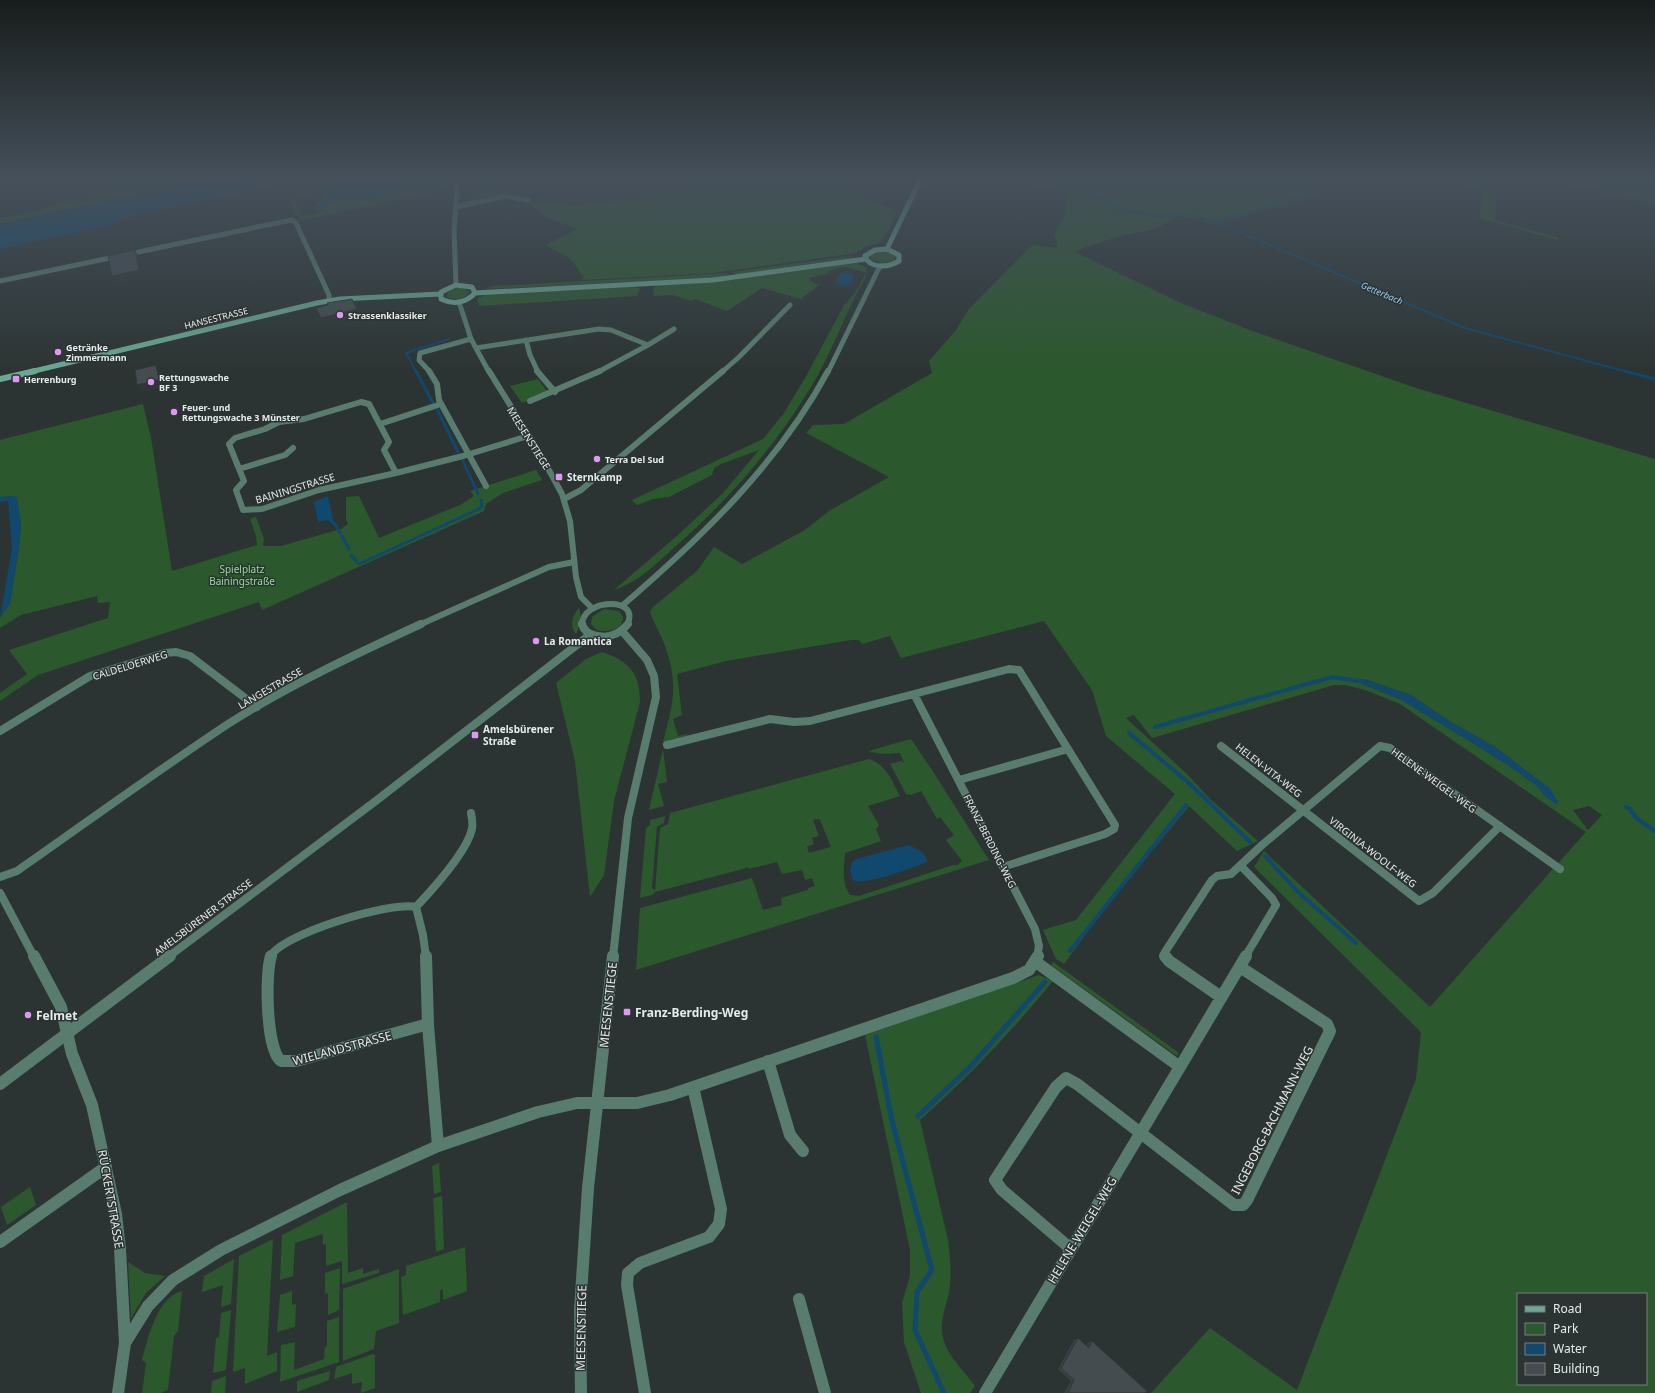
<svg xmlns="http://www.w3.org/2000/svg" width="1655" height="1393" font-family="'Noto Sans',sans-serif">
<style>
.green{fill:#2c582d;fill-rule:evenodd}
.water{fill:#10486e}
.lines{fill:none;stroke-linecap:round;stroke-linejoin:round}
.stream-far3{stroke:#10486e;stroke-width:2}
.stream-far2{stroke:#10486e;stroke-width:3}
.stream-far1{stroke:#10486e;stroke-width:4}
.stream{stroke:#10486e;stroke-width:5}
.minor-far3{stroke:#587d6f;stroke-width:5}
.minor-far2{stroke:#587d6f;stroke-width:6}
.minor-far1{stroke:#587d6f;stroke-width:8}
.minor{stroke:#587d6f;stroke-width:12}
.tertiary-far3{stroke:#587d6f;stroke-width:5}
.tertiary-far2{stroke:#587d6f;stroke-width:6}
.tertiary-far1{stroke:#587d6f;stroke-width:8}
.tertiary{stroke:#587d6f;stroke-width:12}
.secondary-far1{stroke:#6aa891;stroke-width:5}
.secondary{stroke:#6aa891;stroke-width:6}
.wall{fill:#3a4144}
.shaded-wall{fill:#303537}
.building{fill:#444c4f;stroke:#303537}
.poi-dot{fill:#de98f3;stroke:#2c3433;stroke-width:1.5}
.labels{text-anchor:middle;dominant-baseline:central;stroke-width:3;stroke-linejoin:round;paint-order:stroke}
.far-water-label{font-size:9px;font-style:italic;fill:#96cbf6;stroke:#2c3433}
.far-poi-label{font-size:9px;font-weight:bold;fill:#e5eaea;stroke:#2c3433;text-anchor:start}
.far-street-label{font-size:9px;fill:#e5eaea;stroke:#2c3433}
.street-label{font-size:10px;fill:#e5eaea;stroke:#2c3433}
.poi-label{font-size:10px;font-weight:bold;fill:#e5eaea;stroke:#2c3433;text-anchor:start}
.park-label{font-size:10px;fill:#8fe08f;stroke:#2c3433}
.near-street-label{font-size:12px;fill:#e5eaea;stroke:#2c3433}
.near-poi-label{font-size:12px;font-weight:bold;fill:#e5eaea;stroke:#2c3433;text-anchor:start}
</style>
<rect width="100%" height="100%" fill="#2c3433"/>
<path class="green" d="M 117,178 L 215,178 L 0,224 L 0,218 L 35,211 L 120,185 Z
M 351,178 L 369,178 L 326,187 L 328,193 L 332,198 L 315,207 L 314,210 C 328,208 332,201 343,199 C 347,198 351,200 355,200 C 370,198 412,193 418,178 L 447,178 L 450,184 L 449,189 L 299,221 L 298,218 L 301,216 L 322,211 L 323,210 L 313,210 L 312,208 L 325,197 L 322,191 L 293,197 L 301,214 L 297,216 L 290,199 L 301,194 L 299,190 Z
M 475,178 L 510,178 L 498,183 L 514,192 L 471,203 Z
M 707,178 L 836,178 L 864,197 L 895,210 L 896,214 L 888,231 L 879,243 L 866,247 L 856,253 L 713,273 L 582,280 L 584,278 L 571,259 L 546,245 L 577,229 L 546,217 L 529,203 L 579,205 L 603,203 L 683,186 Z
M 1002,178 L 1355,178 L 1321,184 L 1312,195 L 1299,201 L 1216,224 L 1178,216 C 1161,229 1143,231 1122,236 C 1107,240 1090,245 1075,252 L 1181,303 L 1250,330 L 1416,388 L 1655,459 L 1655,1393 L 1151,1393 L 1210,1328 L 1297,1390 L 1416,1079 L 1421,1032 L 1254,867 L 1264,851 L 1430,1007 L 1586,832 L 1400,704 L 1365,690 L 1345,685 L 1334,685 L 1152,738 L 1134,715 L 1126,718 L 1188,775 L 1209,798 L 1258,841 L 1237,851 L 1189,806 L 1100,915 L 1064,964 L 1056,959 L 1043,930 L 1076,920 L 1175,794 L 1106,736 L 1092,690 L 1044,621 L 901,658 L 890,636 L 862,644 L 859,640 L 851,640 L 726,661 L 677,674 L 682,715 L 673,719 L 678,736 L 687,734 L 688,735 L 663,742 C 673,704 679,685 665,646 C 661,634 654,624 650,612 L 653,607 L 697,571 L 714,547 L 742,564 L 805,530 L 829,511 L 889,477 L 806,433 L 813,425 L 844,424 L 932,373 L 929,361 L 956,330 L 969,309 L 1030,247 L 1033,245 L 1057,248 L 1055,243 L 1058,243 L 1054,235 L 1064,217 L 1068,193 ZM 1364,679 L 1411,695 L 1449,721 L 1495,747 L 1550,789 L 1547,798 L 1536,785 L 1508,765 L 1468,740 L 1400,699 L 1362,684 ZM 1589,806 L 1602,815 L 1588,830 L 1573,810 ZM 1518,1294 L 1646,1294 L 1646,1384 L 1518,1384 Z
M 1449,178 L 1498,178 L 1495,220 L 1560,238 L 1557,240 L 1479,218 L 1482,191 Z
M 1547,178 L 1655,178 L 1655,205 Z
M 887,251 L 896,256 L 894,260 L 883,263 L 870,259 L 870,255 L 873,252 Z
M 849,256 L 854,258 L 738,275 L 732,272 Z
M 857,263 L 867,268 L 865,279 C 846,310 835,345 817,377 C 780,440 732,497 677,545 C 658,562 639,582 614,590 L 678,535 L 723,493 L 759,450 L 721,464 L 714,468 L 712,475 L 669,497 L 653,499 L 637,505 L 632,500 L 763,439 L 784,413 L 805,378 L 844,305 L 855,293 L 866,273 C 848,267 844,264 827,272 L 828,274 L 809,278 L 812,282 L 819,285 L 801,299 L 762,288 L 727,311 L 695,299 L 691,301 L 673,295 L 654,296 L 653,289 L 657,285 L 715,282 Z
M 729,273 L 719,278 L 485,289 L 493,286 Z
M 635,287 L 640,289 L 637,296 L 479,306 L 477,299 L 485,295 L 493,294 Z
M 457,288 L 464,288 L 469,292 C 465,300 455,300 447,297 L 448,292 Z
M 538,379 L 547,391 L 544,394 L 522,403 L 510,386 Z
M 143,404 L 151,438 L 172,571 L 257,545 L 256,536 L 250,519 L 256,517 L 264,539 L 263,546 L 281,546 L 341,529 L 348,524 L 346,519 L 346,497 L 359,496 L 379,538 L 460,505 L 474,496 L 470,491 L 536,470 L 542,480 L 503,493 L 486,504 L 484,511 L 262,610 L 259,602 L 38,675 L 0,701 L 0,693 L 27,674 L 9,650 L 108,618 L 110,602 L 98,603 L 97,596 L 21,615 L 0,628 L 0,618 L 10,603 L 19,546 L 21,524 L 14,496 L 0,497 L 0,440 Z
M 579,608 C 582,615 580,628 576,634 C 569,626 572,616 579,608 Z
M 604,609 L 619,611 L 623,617 C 623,630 608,633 597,630 L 591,624 L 592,617 Z
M 602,652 C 629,661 640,673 640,702 L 614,801 L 604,875 L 590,897 L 575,761 L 556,683 L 586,659 Z
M 911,739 L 934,773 L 989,860 L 636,970 L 640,908 L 752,878 L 763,910 L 782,905 L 781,898 L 808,890 L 808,888 L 815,886 L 812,878 L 805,880 L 802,870 L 782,874 L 777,862 L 749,869 L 748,867 L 743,869 L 655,892 L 652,895 L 640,898 L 646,828 L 650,825 L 650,820 L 665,816 L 664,823 L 657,827 L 652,887 L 655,891 L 660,828 L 668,824 L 670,813 L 869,759 C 887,765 891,780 900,796 L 868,806 L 879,825 L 876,829 L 881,841 L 845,853 C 844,868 841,882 850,895 L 859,896 L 953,865 L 958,865 L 962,861 L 946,840 L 954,835 L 940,817 L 937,819 L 921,791 L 911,795 L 906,794 L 890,764 L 901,761 L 904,763 L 900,753 L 881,754 L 868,751 ZM 817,819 L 820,820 L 831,847 L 809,853 L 807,847 L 814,844 L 812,838 L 819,836 L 813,820 Z
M 663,749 L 667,782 L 658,784 L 664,806 L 649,810 Z
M 1053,962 L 1179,1053 L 1177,1056 L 1051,965 Z
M 1039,975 L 1053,981 C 1012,1031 969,1077 920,1120 L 948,1240 C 950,1257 952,1275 949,1292 C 946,1307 939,1322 943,1338 C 948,1357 964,1371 975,1386 L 970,1393 L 921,1393 L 904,1342 L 902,1303 L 910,1276 L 910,1250 L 865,1035 Z
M 439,1163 L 441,1192 L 434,1194 L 432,1166 Z
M 30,1187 L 36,1205 L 7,1225 L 1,1207 Z
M 442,1196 L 444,1249 L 436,1252 L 433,1198 Z
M 347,1202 L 348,1273 L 363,1268 L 363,1274 L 379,1269 L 379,1273 L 342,1284 L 342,1261 L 326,1266 L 326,1244 L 323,1245 L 323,1234 L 295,1243 L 293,1276 L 280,1280 L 282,1235 Z
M 273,1239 L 267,1356 L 277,1352 L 277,1371 L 245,1384 L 245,1368 L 233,1372 L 239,1256 Z
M 465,1247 L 467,1291 L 443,1300 L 443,1289 L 440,1290 L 440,1302 L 403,1315 L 401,1277 L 406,1275 L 406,1266 Z
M 234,1259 L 231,1304 L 221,1307 L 223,1285 L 202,1292 L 204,1276 Z
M 128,1262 L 145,1273 L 165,1276 L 146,1293 L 131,1318 Z
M 340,1268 L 339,1310 L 328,1315 L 328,1293 L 325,1294 L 325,1273 Z
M 399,1269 L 399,1323 L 376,1331 L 374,1349 L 343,1361 L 343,1289 Z
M 182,1291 L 178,1331 L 174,1336 L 168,1390 L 161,1393 L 142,1393 L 146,1363 L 142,1360 C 148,1338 157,1297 182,1291 Z
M 292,1291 L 292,1305 L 296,1304 L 295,1327 L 277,1332 L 280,1295 Z
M 231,1310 L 226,1370 L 213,1373 L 216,1338 L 219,1337 L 221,1313 Z
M 339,1317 L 339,1362 L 280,1382 L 281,1345 L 295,1342 L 294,1370 L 324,1359 L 325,1347 L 327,1346 L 327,1321 Z
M 373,1354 L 375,1355 L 375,1388 L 361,1393 L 362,1382 L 352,1384 L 352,1373 L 334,1379 L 336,1367 Z
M 330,1371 L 329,1380 L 297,1392 L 297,1381 Z
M 226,1376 L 225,1393 L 211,1393 L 212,1381 Z"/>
<path class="water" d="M 221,178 L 305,178 L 135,216 L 111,225 L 0,249 L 0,225 Z
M 369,178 L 418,178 C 412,193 369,198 355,200 C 351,200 347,198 343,199 C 332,201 327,208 314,210 L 312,208 L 332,198 L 325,190 L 326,187 Z
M 842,273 L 849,273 L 854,275 L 851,284 L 843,286 L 834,282 Z
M 14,496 L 17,498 L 21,524 L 19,546 L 10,603 L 0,618 L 12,548 L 8,501 L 0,502 L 0,497 Z
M 328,496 L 333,519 L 318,522 L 315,506 L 313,502 Z
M 1359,678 L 1411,695 L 1449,721 L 1495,747 L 1550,789 L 1558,802 L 1558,805 L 1547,798 L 1536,785 L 1508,765 L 1468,740 L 1400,699 L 1362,684 Z
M 909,845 L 922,852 L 927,859 L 927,862 C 914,867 863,887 853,880 L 850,871 L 852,862 L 856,859 Z"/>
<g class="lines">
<path class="stream-far3" d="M 1073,178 L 1102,201 L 1126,211 L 1156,216 L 1186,215 L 1216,222 L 1465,328 L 1628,372
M 1216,222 L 1306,196 L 1322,178
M 416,372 L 406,353 L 449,339"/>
<path class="stream-far2" d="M 416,371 L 433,403
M 1624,371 L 1655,379
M 437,409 L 458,452
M 463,461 L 478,494
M 330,520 L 335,524 L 340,533
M 342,536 L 349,549
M 351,555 L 359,564 L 479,509 L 482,506 L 481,500"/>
<path class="stream-far1" d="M 1155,727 L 1332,677 L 1365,682
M 1129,733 L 1189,783 L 1250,842
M 1626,807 L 1630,809 L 1636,818 L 1655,831
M 1265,856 L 1298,892 L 1356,943
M 1070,951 L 1186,805"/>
<path class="stream" d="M 876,1037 L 892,1121 L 932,1270 L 917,1292 L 915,1330 L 944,1393
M 918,1116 L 969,1068 L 1045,982"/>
<path class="minor-far3" d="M 456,207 L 506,196 L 528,200
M 0,281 L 291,220 L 296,223 L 329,295 L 329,300
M 526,340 L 530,355 L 538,372
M 476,348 L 599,329 L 611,330 L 648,345 L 674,329
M 430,372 L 419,360 L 420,353 L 471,339
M 598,372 L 648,345
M 722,372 L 739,357 L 790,305"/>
<path class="minor-far2" d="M 429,371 L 437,384 L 439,400 L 486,486
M 537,371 L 555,392
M 530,401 L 600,371
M 361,402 L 369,404 L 389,442 L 384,450 L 396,473 L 319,490 L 262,509 L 243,510 L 236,490 L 244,481 L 229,444 L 235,438 L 265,429 L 279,422 L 304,419 Z
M 380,424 L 441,404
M 239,469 L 285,455 L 293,448
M 396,473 L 463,456 L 528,436
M 564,499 L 581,490 L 723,371
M 419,625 L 549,567 L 574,562"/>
<path class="minor-far1" d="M 914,694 L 1009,669 L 1019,670 L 1115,825 L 1114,829 L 1105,834 L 1003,867
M 0,731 L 90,676 L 165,653 L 176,652 L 190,656 L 257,707
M 667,745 L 770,719 L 794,722 L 810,721 L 914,694 L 1035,929 L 1039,946 L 1037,957
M 1221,746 L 1419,901 L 1433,893 L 1500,826
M 959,780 L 1068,749
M 1241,866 L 1272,898 L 1276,905 L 1245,957
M 0,877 L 17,871 C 87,822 157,771 228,724 C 289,685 356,654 421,624
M 0,893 L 34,957
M 270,957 C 281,934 391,901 416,907
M 426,957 L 423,935 L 416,907 C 432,890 467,851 472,829 C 473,823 472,818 471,813
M 1166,957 L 1164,955 L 1165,952 L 1212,880 L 1217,876 L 1231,874 L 1262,845 L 1380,746 L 1390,748 L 1560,869"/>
<path class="minor" d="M 34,956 L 61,1007 L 72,1054 L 92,1105 L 116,1214 L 120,1249 L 125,1343 L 118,1393
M 271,956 C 265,974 266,1050 281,1061 L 296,1061 L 428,1024
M 426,956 L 428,1025 L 438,1146
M 1165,956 L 1169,961 L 1221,997
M 1036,962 L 1180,1067 L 1246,956
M 768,1061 L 790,1135 L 803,1151
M 0,1242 L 106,1167
M 1071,1249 L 1002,1190 L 995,1180 L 1056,1087 L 1066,1078 L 1077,1084 L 1234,1205 L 1243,1205 L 1247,1200 L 1330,1031 L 1327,1024 L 1240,967
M 799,1299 L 825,1393
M 125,1343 L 148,1306 L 173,1280 L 221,1250 L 340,1190 L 438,1146 L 538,1112 L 577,1103 L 637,1103 L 670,1095 L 1013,978 L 1029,970 L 1038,956
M 645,1393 L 627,1285 L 628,1273 L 640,1263 L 709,1237 L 719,1224 L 721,1209 L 693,1087
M 985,1393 L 1180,1067"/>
<path class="tertiary-far3" d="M 456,178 L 457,192 L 454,230 L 456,285
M 459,302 L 471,339 L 489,372
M 828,372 L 880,266"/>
<path class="tertiary-far2" d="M 489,371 L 538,450 L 562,494 L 570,521 L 576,577 L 581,597 L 592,608
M 623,605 C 702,537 778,464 828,371
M 582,625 C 582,598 642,596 627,625"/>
<path class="tertiary-far1" d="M 582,624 C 585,637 605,639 615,634 C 621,632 624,628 628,624
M 168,957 L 377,800 L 591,634
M 613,957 L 628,818 L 656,697 L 654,676 L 647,660 L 622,631"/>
<path class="tertiary" d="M 0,1084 L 170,956
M 581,1393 L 580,1310 L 588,1188 L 613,956"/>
<path class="secondary-far1" d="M 887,249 L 899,255 L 899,261 C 889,267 870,270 865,256 L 875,250 Z
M 887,249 L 921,178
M 456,285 L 472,287 L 475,293 C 466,303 453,305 441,299 L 441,292 Z
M 475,293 L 713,280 L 866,259
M 30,372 L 317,303 L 340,299 L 440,294"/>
<path class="secondary" d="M 0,379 L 35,371"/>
</g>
<path class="wall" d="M 1078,1338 L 1086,1346 L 1088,1343 L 1092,1341 L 1145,1393 L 1064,1393 L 1071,1381 L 1058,1369 L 1074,1340 Z"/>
<path class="shaded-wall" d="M 135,250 L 139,257 L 143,277 L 116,283 L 112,276 Z
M 357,309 L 360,316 L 324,325 L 321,318 Z
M 156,365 L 160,372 L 163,387 L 142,392 L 137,385 Z"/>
<path class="building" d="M 135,250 L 139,270 L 112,276 L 108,256 Z
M 352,299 L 357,309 L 321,318 L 316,308 L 328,305 L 327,303 Z
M 156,365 L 159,380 L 137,385 L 135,370 Z
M 1078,1338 L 1089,1348 L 1092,1341 L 1147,1391 L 1145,1393 L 1068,1393 L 1074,1380 L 1061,1368 Z"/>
<linearGradient id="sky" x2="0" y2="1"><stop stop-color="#181d1c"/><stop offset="0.48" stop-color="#45505b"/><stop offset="1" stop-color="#45505b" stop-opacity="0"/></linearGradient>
<rect width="1655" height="373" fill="url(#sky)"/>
<g class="poi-dot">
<circle cx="340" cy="315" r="4"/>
<circle cx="58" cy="352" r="4"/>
<rect x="12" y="375" width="8" height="8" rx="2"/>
<circle cx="151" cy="382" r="4"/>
<circle cx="174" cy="412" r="4"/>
<circle cx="597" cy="459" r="4"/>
<rect x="555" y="473" width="8" height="8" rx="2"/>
<circle cx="536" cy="641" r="4"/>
<rect x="471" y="731" width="8" height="8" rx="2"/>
<rect x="623" y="1008" width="8" height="8" rx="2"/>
<circle cx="28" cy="1015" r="4"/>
</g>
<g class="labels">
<g class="far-water-label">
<text transform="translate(1382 293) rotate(23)">Getterbach</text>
</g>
<g class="far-poi-label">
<text x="348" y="315">Strassenklassiker</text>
<text x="66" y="347">Getränke<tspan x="66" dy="10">Zimmermann</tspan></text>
<text x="159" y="377">Rettungswache<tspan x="159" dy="10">BF 3</tspan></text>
<text x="24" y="379">Herrenburg</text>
<text x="182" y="407">Feuer- und<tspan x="182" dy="10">Rettungswache 3 Münster</tspan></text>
<text x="605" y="459">Terra Del Sud</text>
</g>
<g class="far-street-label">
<text transform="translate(216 318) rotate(-14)">HANSESTRASSE</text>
</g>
<g class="street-label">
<text transform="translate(529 438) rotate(58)">MEESENSTIEGE</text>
<text transform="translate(295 488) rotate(-17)">BAININGSTRASSE</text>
<text transform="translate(130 665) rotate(-17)">CALDELOERWEG</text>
<text transform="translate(270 688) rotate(-30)">LANGESTRASSE</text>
<text transform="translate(1269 770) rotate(38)">HELEN-VITA-WEG</text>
<text transform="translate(1434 780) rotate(36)">HELENE-WEIGEL-WEG</text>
<text transform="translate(990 841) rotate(63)">FRANZ-BERDING-WEG</text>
<text transform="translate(1373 852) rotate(38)">VIRGINIA-WOOLF-WEG</text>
<text transform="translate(203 917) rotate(-37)">AMELSBÜRENER STRASSE</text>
</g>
<g class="poi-label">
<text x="567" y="477">Sternkamp</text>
<text x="544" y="641">La Romantica</text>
<text x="483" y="729">Amelsbürener<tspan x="483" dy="12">Straße</tspan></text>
</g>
<g class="park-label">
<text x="242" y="569">Spielplatz<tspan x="242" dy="12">Bainingstraße</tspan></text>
</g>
<g class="near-street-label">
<text transform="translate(608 1005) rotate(-84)">MEESENSTIEGE</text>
<text transform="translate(342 1048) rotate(-15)">WIELANDSTRASSE</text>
<text transform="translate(1272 1120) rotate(-63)">INGEBORG-BACHMANN-WEG</text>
<text transform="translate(111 1199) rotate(80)">RÜCKERTSTRASSE</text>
<text transform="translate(1082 1230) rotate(-59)">HELENE-WEIGEL-WEG</text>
<text transform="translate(581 1328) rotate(-89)">MEESENSTIEGE</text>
</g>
<g class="near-poi-label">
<text x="635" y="1012">Franz-Berding-Weg</text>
<text x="36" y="1015">Felmet</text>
</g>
</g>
<rect x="1517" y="1293" width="130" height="92" fill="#2c3433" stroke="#767d7c"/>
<rect x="1525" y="1306" width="20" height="6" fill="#6aa891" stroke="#767d7c"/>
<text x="1553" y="1313" font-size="12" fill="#e5eaea">Road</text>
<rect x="1525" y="1323" width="20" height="12" fill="#2c582d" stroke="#767d7c"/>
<text x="1553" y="1333" font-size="12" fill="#e5eaea">Park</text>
<rect x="1525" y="1343" width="20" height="12" fill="#10486e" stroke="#767d7c"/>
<text x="1553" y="1353" font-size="12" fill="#e5eaea">Water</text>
<rect x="1525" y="1363" width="20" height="12" fill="#444c4f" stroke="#767d7c"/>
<text x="1553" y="1373" font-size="12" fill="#e5eaea">Building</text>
</svg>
